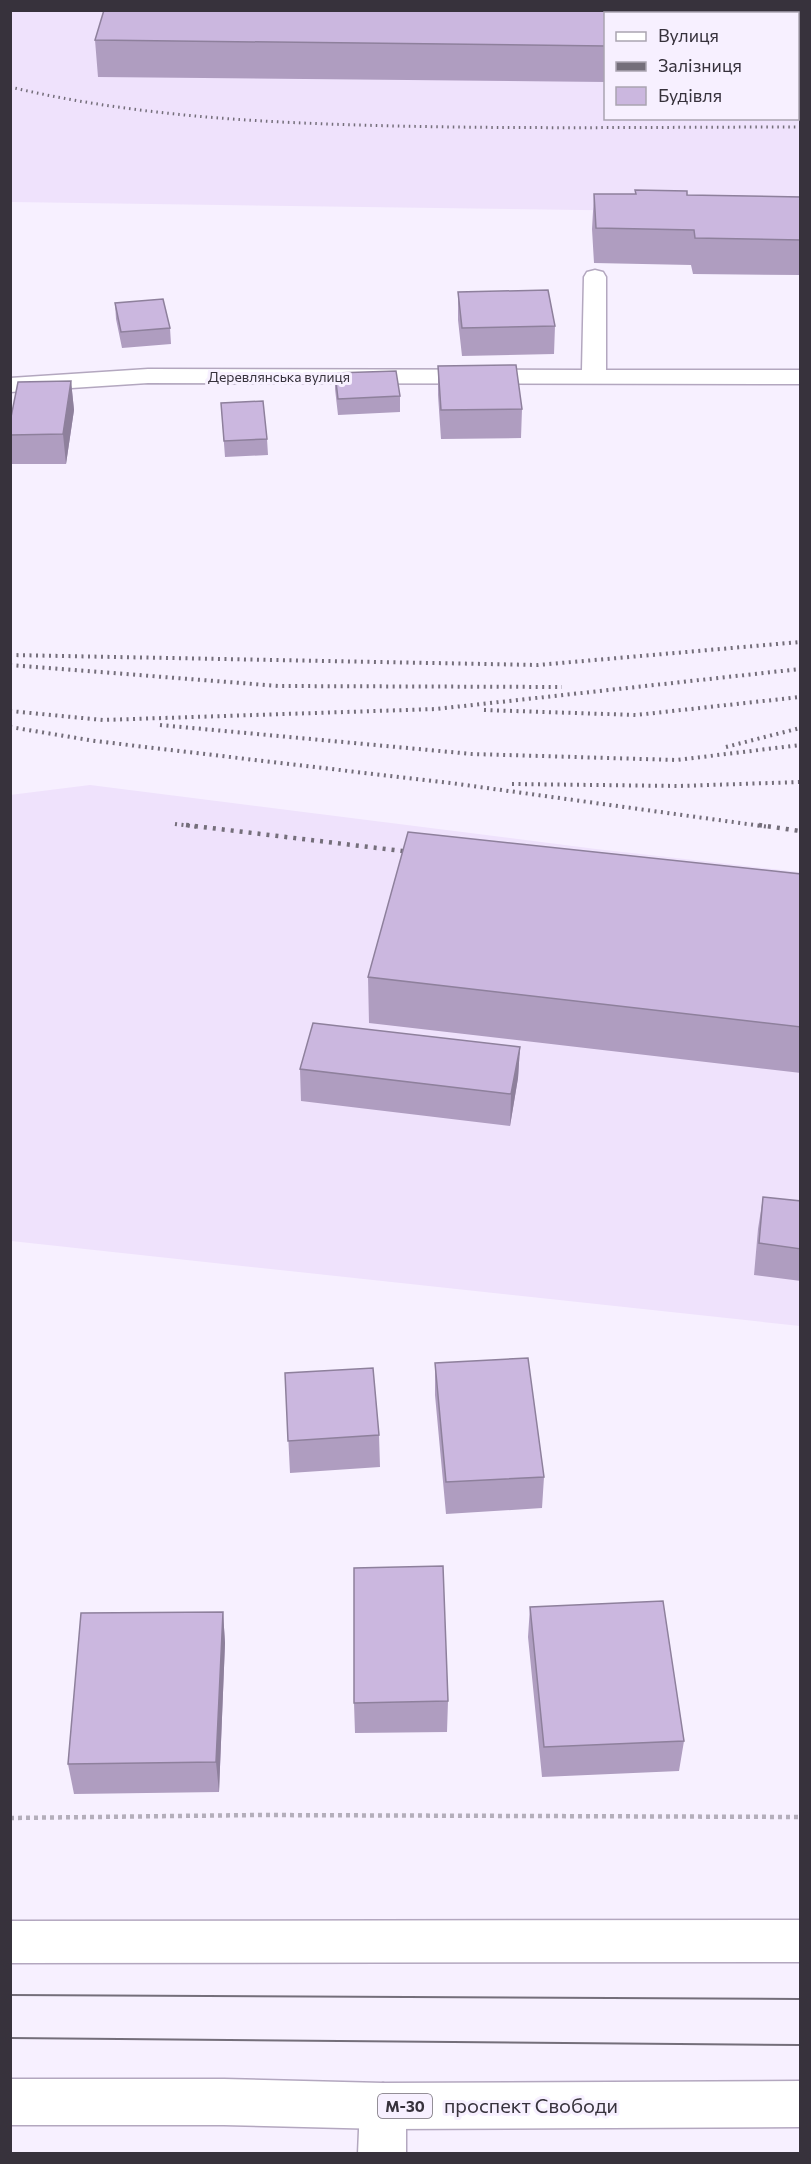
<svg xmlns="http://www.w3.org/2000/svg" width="811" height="2164" font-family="Commissioner,sans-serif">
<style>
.built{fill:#efe2fc;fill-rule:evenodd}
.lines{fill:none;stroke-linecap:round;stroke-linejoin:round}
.minor-casing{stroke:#b3a7bf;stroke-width:3}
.highway-casing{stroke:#b3a7bf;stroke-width:3}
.path{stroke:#b4aebb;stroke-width:4.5;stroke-dasharray:4 4;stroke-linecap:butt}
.minor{fill:#fff;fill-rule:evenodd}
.highway{fill:#fff;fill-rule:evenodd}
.tram{stroke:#746e7a;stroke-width:2}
.rail-far2{stroke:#746e7a;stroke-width:3;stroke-dasharray:1.5 4;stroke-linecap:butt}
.rail-far1{stroke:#746e7a;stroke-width:4;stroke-dasharray:2 4.5;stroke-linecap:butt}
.rail{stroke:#746e7a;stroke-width:4.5;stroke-dasharray:3 6;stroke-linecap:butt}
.wall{fill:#af9dc0}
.shaded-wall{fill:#8e809c}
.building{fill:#cbb7df;stroke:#8e809c;stroke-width:1.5}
.labels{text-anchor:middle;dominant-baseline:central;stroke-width:6;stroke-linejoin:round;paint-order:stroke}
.far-street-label{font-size:14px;fill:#37323c;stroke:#f7f0ff}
.shield{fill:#f7f0ff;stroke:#716b76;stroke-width:1.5}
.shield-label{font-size:15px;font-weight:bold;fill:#37323c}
.near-street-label{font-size:20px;fill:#37323c;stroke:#f7f0ff}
</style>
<rect width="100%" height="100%" fill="#f7f0ff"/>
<path class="built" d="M 11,11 L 800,11 L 800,213 L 11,202 ZM 606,14 L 798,14 L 798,118 L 606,118 Z
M 90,785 L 596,849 L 800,872 L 800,1326 L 11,1241 L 10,795 Z"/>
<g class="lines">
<g class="minor-casing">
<path id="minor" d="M 595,270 L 603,272 L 606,277 L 606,370 L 800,370 L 800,384 L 148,383 L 10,392 L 10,378 L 148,369 L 582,370 L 584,277 L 587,272 Z
M 383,2083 L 400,2090 L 406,2106 L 406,2154 L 358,2154 L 360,2106 L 366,2090 Z"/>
</g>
<g class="highway-casing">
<path id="highway" d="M 800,1920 L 800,1962 L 10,1963 L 10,1921 Z
M 10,2079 L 224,2079 L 383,2083 L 800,2081 L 800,2127 L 383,2129 L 224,2125 L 10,2125 Z"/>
</g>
<path class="path" d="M 10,1818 L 258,1815 L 800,1817"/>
<use href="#minor" class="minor"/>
<use href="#highway" class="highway"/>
<path class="tram" d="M 10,1995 L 800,1999
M 10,2038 L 800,2045"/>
<path class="rail-far2" d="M 10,87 C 138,117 266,123 397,126 C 531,129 666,127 800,127"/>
<path class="rail-far1" d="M 10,655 L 538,665 L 800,642
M 10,665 L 279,686 L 562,687
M 484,710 L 636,715 L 800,697
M 10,711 L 103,720 L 436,709 L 800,669
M 160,725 L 472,754 L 677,760 L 800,745
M 10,727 L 95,741 L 458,784 L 769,827
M 726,747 L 800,728
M 512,784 L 679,786 L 800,782
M 175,824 L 199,827"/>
<path class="rail" d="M 186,825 L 419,853
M 759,825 L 800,831"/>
</g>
<path class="wall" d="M 104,10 L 801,10 L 801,85 L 798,85 L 798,14 L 606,14 L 606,82 L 98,77 L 95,40 Z
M 635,190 L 687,195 L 801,197 L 801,275 L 693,274 L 691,265 L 594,263 L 592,229 L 594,194 L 635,194 Z
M 458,292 L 555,326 L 554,354 L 462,356 L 458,320 Z
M 115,303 L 170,328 L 171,344 L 122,348 L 116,319 Z
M 438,366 L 522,409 L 521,438 L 441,439 L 438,395 Z
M 335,373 L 400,396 L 400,412 L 338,415 L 335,389 Z
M 71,381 L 74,410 L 66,464 L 12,464 L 10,454 L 10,422 Z
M 221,403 L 267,439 L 268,455 L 225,457 Z
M 801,874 L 801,1073 L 369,1023 L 368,977 Z
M 520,1047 L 518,1078 L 510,1126 L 301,1101 L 300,1069 Z
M 763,1197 L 801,1201 L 801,1281 L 754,1275 L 758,1229 Z
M 435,1363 L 544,1477 L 542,1508 L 446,1514 L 435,1395 Z
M 285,1373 L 379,1435 L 380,1467 L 290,1473 Z
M 801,1579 L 801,1603 L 799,1589 Z
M 530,1607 L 684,1741 L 679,1771 L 542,1777 L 528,1637 Z
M 223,1612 L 225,1643 L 219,1792 L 74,1794 L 68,1764 Z
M 448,1701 L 447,1732 L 355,1733 L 354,1703 Z"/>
<path class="shaded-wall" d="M 71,381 L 74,410 L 66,464 L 63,434 Z
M 520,1047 L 518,1078 L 510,1126 L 511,1094 Z
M 223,1612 L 225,1643 L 219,1792 L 216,1762 Z"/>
<path class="building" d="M 104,10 L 801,10 L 801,48 L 798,48 L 798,14 L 606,14 L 606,46 L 95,40 Z
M 635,190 L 687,191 L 687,195 L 801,197 L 801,240 L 695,238 L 694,230 L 596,228 L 594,194 L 636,194 Z
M 548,290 L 555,326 L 462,328 L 458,292 Z
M 163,299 L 170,328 L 121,332 L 115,303 Z
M 516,365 L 522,409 L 441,410 L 438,366 Z
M 396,371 L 400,396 L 338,399 L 335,373 Z
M 71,381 L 63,434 L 10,435 L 10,422 L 18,382 Z
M 263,401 L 267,439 L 224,441 L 221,403 Z
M 408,832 L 801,874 L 801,1027 L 368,977 Z
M 313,1023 L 520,1047 L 511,1094 L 300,1069 Z
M 763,1197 L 801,1201 L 801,1249 L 759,1243 Z
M 528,1358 L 544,1477 L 446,1482 L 435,1363 Z
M 373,1368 L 379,1435 L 288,1441 L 285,1373 Z
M 443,1566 L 448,1701 L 354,1703 L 354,1568 Z
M 663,1601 L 684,1741 L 544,1747 L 530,1607 Z
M 223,1612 L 216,1762 L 68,1764 L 81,1613 Z"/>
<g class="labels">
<g class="far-street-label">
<text x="279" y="376">Деревлянська вулиця</text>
</g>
<rect class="shield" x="378" y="2094" width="54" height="24" rx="4.5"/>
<g class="shield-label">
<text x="405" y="2106">М-30</text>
</g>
<g class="near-street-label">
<text x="531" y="2105">проспект Свободи</text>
</g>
</g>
<rect width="811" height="2164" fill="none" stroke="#37323c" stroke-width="24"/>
<rect x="604" y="12" width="195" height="108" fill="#f7f0ff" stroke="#aaa4b1" stroke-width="1.5"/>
<rect x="616" y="32" width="30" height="9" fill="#ffffff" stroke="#aaa4b1" stroke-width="1.5"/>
<text x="658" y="42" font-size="18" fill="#37323c">Вулиця</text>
<rect x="616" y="62" width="30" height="9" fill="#746e7a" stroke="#aaa4b1" stroke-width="1.5"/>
<text x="658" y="72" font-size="18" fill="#37323c">Залізниця</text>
<rect x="616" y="87" width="30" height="18" fill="#cbb7df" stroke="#aaa4b1" stroke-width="1.5"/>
<text x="658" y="102" font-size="18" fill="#37323c">Будівля</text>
</svg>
